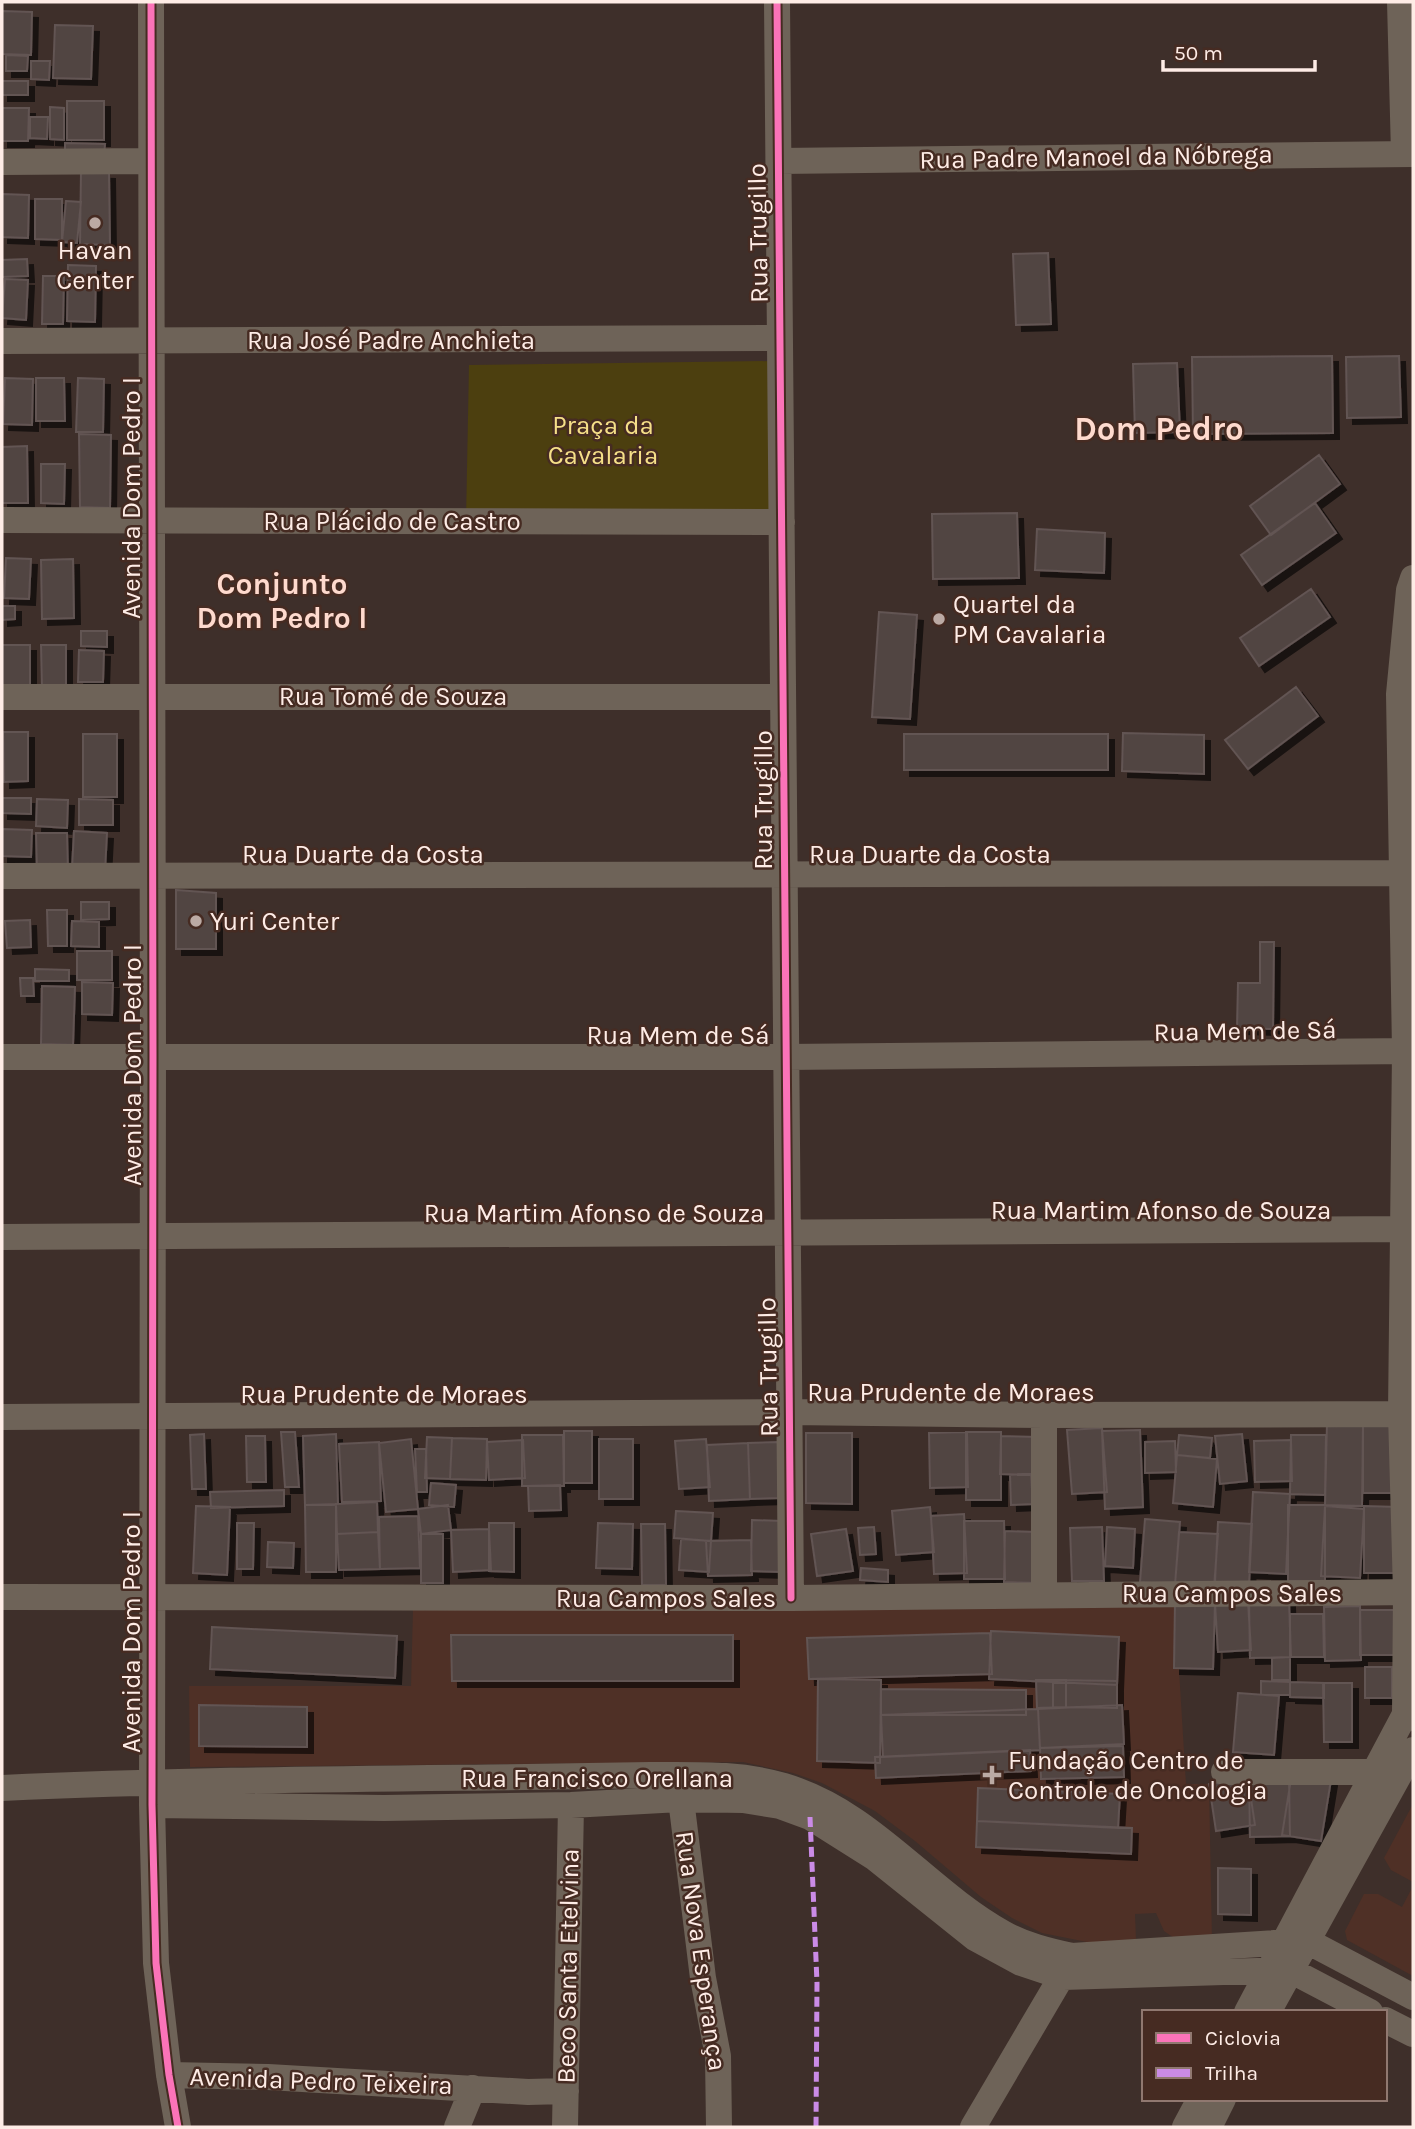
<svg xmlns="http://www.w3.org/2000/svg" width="1415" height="2129" font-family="Karla,sans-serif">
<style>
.built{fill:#4f3026}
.green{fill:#4c3f0f}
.building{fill:#514543;stroke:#625453;stroke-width:2;filter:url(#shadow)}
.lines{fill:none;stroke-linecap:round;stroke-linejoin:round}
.minor{stroke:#6e6358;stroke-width:26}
.quiet{stroke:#ca8be6;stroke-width:5;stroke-dasharray:10 5;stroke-linecap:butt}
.cycleway-casing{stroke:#462b22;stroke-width:11}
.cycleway{stroke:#fb73b8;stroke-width:7}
.poi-dot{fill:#bbaaa4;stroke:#462b22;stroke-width:2.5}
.labels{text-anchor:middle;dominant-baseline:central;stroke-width:5;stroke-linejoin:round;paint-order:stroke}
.street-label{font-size:26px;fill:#feece6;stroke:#462b22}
.poi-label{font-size:26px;fill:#feece6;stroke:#462b22;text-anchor:start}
.park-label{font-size:26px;fill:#f5df88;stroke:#462b22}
.quarter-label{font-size:30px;font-weight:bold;fill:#fedace;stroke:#462b22}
.district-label{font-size:33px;font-weight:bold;fill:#fedace;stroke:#462b22}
</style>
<defs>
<filter id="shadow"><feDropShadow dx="6" dy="6" stdDeviation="0" flood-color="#0009"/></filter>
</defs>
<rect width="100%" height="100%" fill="#3e2f2a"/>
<path class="built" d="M 1175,1604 L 1186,1784 L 1209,1784 L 1212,1941 L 1177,1940 L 1164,1931 L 1156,1913 L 1135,1914 L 1136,1940 L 1092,1943 L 1042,1933 L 1012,1918 L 981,1897 L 915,1841 L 875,1811 L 822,1783 L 793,1773 L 743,1762 L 190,1767 L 189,1686 L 411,1686 L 413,1609 Z
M 1413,1804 L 1413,1882 L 1391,1870 L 1384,1858 Z
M 1413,1886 L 1413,1976 L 1347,1940 L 1345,1931 L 1364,1894 L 1378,1894 L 1402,1907 Z"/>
<path class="green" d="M 772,361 L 776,511 L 466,521 L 469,365 Z"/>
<path class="building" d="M 2,11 L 32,12 L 31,55 L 2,54 Z
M 55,25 L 93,26 L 91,79 L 53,78 Z
M 6,55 L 28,56 L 27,71 L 6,71 Z
M 31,61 L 50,61 L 49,80 L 31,79 Z
M 2,81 L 28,81 L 28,95 L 2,95 Z
M 67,101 L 104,101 L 104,140 L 67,140 Z
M 50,107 L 64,108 L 64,140 L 50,139 Z
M 2,108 L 29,108 L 28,141 L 2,141 Z
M 30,117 L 48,117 L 47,139 L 30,138 Z
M 65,143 L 105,144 L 104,158 L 65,157 Z
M 81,172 L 109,173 L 110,245 L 80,244 Z
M 2,194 L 29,195 L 28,238 L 2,237 Z
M 35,199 L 62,199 L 62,240 L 35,239 Z
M 66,201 L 81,202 L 77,243 L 62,242 Z
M 1048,253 L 1051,324 L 1016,325 L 1013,254 Z
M 27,259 L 28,276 L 2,277 L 2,260 Z
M 68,265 L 96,266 L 95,322 L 67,321 Z
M 43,276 L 64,276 L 63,324 L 42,324 Z
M 5,279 L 28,280 L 26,320 L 2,318 Z
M 1332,356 L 1333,433 L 1193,434 L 1192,357 Z
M 1399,356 L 1401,417 L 1347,418 L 1346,357 Z
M 1177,363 L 1180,432 L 1135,433 L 1133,364 Z
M 5,378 L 33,379 L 32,425 L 3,424 Z
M 36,378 L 64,378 L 65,421 L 36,421 Z
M 78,378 L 104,379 L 103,432 L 76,432 Z
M 79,434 L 111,435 L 110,508 L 80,507 Z
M 27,446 L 28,503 L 2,503 L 2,447 Z
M 1319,455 L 1340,484 L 1271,535 L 1250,506 Z
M 41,464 L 65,464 L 64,504 L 41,503 Z
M 1315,503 L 1336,533 L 1262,585 L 1241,555 Z
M 1017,513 L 1019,578 L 933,579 L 932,514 Z
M 1037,529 L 1105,533 L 1104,573 L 1035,570 Z
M 6,558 L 31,559 L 29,599 L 4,598 Z
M 73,559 L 74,618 L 42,619 L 41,560 Z
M 1311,589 L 1330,617 L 1259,666 L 1240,638 Z
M 2,606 L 15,606 L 15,619 L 2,620 Z
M 879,612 L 917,615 L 910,719 L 872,717 Z
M 81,631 L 107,631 L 107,647 L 81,646 Z
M 2,645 L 30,645 L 30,692 L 2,692 Z
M 41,645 L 66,645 L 66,688 L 42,688 Z
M 79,650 L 104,651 L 103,682 L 78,682 Z
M 1296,687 L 1318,716 L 1248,769 L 1225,740 Z
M 3,732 L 28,732 L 28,781 L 4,782 Z
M 1123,733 L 1204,735 L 1204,774 L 1122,771 Z
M 83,734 L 117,734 L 117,797 L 83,797 Z
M 904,734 L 1108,734 L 1108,770 L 904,770 Z
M 2,798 L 31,798 L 31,814 L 2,813 Z
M 37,799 L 68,800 L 67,828 L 36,826 Z
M 79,799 L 113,800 L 113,825 L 79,825 Z
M 2,829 L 32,830 L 31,857 L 2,856 Z
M 74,831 L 107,833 L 105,871 L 72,869 Z
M 36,833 L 67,833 L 68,871 L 37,871 Z
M 176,890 L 216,893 L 216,949 L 176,949 Z
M 81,902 L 109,902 L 109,919 L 81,920 Z
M 47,910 L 67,910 L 67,946 L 48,946 Z
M 30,920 L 31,947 L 7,948 L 5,921 Z
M 72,921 L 99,922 L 99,947 L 71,946 Z
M 1260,942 L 1274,942 L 1273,1029 L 1237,1028 L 1238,983 L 1260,983 Z
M 77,951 L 112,951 L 112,980 L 77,980 Z
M 35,969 L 69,970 L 69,981 L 35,981 Z
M 20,978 L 33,978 L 34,996 L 21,996 Z
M 82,982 L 113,983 L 112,1015 L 82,1014 Z
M 42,986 L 75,987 L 73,1045 L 41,1044 Z
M 1327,1423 L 1363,1423 L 1362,1506 L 1325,1505 Z
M 1363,1426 L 1391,1426 L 1392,1493 L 1363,1493 Z
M 1102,1428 L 1107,1492 L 1072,1494 L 1067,1430 Z
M 1140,1430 L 1143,1507 L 1105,1509 L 1102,1431 Z
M 564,1431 L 592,1431 L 592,1483 L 564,1483 Z
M 281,1432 L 295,1432 L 299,1487 L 285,1487 Z
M 966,1432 L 1001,1432 L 1001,1500 L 966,1500 Z
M 967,1432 L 968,1487 L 930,1488 L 929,1433 Z
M 806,1433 L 852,1433 L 852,1504 L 806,1503 Z
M 204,1434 L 206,1489 L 192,1489 L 190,1435 Z
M 336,1434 L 338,1504 L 305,1505 L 303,1436 Z
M 1242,1434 L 1247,1481 L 1220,1484 L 1215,1436 Z
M 522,1435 L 563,1435 L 564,1486 L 522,1486 Z
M 1179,1435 L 1212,1438 L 1210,1458 L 1177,1455 Z
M 1291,1435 L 1326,1435 L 1325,1495 L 1290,1494 Z
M 246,1436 L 265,1436 L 266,1482 L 247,1482 Z
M 1001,1436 L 1037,1437 L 1036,1475 L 1000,1474 Z
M 427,1437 L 452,1438 L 450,1479 L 425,1478 Z
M 452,1438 L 487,1439 L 486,1480 L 450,1479 Z
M 411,1439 L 418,1509 L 386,1512 L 379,1443 Z
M 599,1439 L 633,1439 L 633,1499 L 599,1499 Z
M 706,1439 L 710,1487 L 679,1489 L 675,1441 Z
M 523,1440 L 525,1478 L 489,1480 L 487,1442 Z
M 1291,1440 L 1292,1481 L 1255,1482 L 1254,1441 Z
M 1175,1441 L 1176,1472 L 1145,1473 L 1145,1442 Z
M 379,1442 L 381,1501 L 342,1502 L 339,1444 Z
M 778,1442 L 780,1498 L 750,1499 L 748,1443 Z
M 748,1443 L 750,1499 L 709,1501 L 707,1445 Z
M 415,1449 L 426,1449 L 427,1492 L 417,1492 Z
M 1177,1455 L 1217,1459 L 1213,1507 L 1173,1503 Z
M 1031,1474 L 1033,1504 L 1011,1505 L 1010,1475 Z
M 431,1483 L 456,1485 L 454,1507 L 429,1505 Z
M 560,1485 L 561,1510 L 529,1511 L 528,1486 Z
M 284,1490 L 284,1506 L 211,1508 L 210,1492 Z
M 1253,1492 L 1290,1494 L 1286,1574 L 1249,1572 Z
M 377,1502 L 378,1532 L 337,1534 L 336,1504 Z
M 305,1505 L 336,1505 L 336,1572 L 306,1572 Z
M 448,1505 L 451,1530 L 421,1534 L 418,1509 Z
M 1288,1505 L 1325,1505 L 1325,1581 L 1288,1581 Z
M 196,1506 L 230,1507 L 227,1575 L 193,1573 Z
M 1325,1506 L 1364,1509 L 1360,1578 L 1321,1576 Z
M 1364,1506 L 1398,1507 L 1398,1573 L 1364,1573 Z
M 930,1507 L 934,1552 L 896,1555 L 892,1511 Z
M 676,1511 L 713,1513 L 711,1541 L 674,1538 Z
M 964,1514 L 967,1573 L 934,1574 L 931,1516 Z
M 418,1516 L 420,1568 L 380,1569 L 379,1517 Z
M 1145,1519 L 1180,1522 L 1175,1585 L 1140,1582 Z
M 752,1520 L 782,1521 L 781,1572 L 751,1571 Z
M 964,1521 L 1004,1521 L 1005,1579 L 964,1579 Z
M 1218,1522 L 1252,1524 L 1249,1585 L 1215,1582 Z
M 237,1523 L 254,1523 L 253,1569 L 237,1569 Z
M 489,1523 L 514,1523 L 514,1572 L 489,1571 Z
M 598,1523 L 633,1524 L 632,1569 L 596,1568 Z
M 641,1524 L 665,1524 L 666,1585 L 642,1585 Z
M 874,1527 L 876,1554 L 860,1555 L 858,1528 Z
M 1102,1527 L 1104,1581 L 1072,1581 L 1070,1528 Z
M 1107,1527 L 1135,1529 L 1133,1568 L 1105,1566 Z
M 489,1529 L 491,1570 L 453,1572 L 451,1530 Z
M 846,1529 L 853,1571 L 817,1576 L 811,1534 Z
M 1005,1531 L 1037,1532 L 1037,1583 L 1004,1582 Z
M 378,1532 L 380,1569 L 339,1570 L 337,1534 Z
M 1179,1532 L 1218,1534 L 1214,1588 L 1175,1585 Z
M 421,1534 L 443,1534 L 443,1583 L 421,1583 Z
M 681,1539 L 711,1541 L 709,1572 L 679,1570 Z
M 751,1540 L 752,1575 L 708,1576 L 706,1541 Z
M 268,1542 L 294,1543 L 293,1568 L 267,1567 Z
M 861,1568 L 888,1570 L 888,1582 L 860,1580 Z
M 1289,1601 L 1291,1657 L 1250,1658 L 1249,1602 Z
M 1175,1602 L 1215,1603 L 1213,1669 L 1174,1668 Z
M 1248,1602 L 1251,1650 L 1218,1652 L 1215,1603 Z
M 1360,1606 L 1361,1660 L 1325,1661 L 1324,1607 Z
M 1360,1610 L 1395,1610 L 1395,1655 L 1360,1655 Z
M 1290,1614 L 1323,1614 L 1324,1657 L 1290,1657 Z
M 212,1627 L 397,1636 L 395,1678 L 210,1669 Z
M 991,1631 L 1119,1637 L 1117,1685 L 989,1679 Z
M 990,1633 L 992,1674 L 809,1679 L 807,1638 Z
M 451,1635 L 733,1635 L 733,1681 L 452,1681 Z
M 1290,1657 L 1290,1680 L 1272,1680 L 1272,1658 Z
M 1365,1667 L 1392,1667 L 1392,1698 L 1365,1698 Z
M 818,1679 L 881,1680 L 880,1763 L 817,1761 Z
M 1036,1680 L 1066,1680 L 1066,1707 L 1037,1708 Z
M 1053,1680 L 1117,1681 L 1117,1708 L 1053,1707 Z
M 1261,1681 L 1290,1682 L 1290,1695 L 1261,1695 Z
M 1290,1682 L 1324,1683 L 1324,1698 L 1290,1697 Z
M 1323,1683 L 1352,1683 L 1352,1742 L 1324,1742 Z
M 881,1689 L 1026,1690 L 1026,1715 L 881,1715 Z
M 1238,1693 L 1279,1696 L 1274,1755 L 1233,1752 Z
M 199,1705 L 307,1707 L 307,1747 L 199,1746 Z
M 1122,1705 L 1124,1744 L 1040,1748 L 1038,1709 Z
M 1038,1709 L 1040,1750 L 883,1757 L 881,1715 Z
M 1123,1746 L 1124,1777 L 1041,1779 L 1040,1748 Z
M 1030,1750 L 1031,1771 L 876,1778 L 875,1757 Z
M 1292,1773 L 1331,1780 L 1321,1841 L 1282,1835 Z
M 1248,1779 L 1255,1825 L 1216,1831 L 1209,1784 Z
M 1289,1781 L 1290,1836 L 1250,1837 L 1249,1782 Z
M 978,1788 L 1120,1794 L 1118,1828 L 977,1821 Z
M 977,1821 L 1132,1828 L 1131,1854 L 976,1847 Z
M 1218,1868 L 1251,1869 L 1251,1915 L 1218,1914 Z"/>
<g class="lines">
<path class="minor" d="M 151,2 L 153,1056 L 152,1805 L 156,1963 L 169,2075 L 178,2127
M 777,2 L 791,1598
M 1400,2 L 1404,154
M 779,161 L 1413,154
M 2,162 L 151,161
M 2,341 L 780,338
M 2,520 L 782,522
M 1413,578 L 1409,590 L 1399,694 L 1405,1051 L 1401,1414 L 1406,1592 L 1405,1713 L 1413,1718
M 2,697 L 783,697
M 2,876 L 1413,873
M 2,1057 L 786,1057 L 1413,1051
M 2,1237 L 1413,1229
M 2,1417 L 790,1412 L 1044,1415 L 1413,1414
M 1044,1595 L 1044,1415
M 2,1597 L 791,1598 L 1413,1592
M 1224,1772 L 1375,1772
M 679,1783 L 703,1978 L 718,2056 L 719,2127
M 2,1788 C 176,1780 351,1779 526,1777 C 567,1776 609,1776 650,1775 C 695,1775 741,1773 784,1786 C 872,1812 926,1890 1003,1933 C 1024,1945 1049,1951 1072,1956 L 1307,1941
M 152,1805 L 384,1808 L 571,1805 L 680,1799 L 743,1800 L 780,1806 L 810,1817 L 875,1858 L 975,1938 L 1021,1963 L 1063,1977 L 1290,1970 L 1370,2012
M 1307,1941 L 1413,1997
M 1247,2012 L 1413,1699
M 1268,2012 L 1413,1750
M 1385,2020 L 1413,2034
M 169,2075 L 268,2077 L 528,2092 L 566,2091
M 457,2127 L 473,2088
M 565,2127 L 571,1805
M 973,2127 L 1069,1964
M 1185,2127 L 1200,2099
M 1209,2127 L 1223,2099"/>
<path class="quiet" d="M 810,1817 L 817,1983 L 816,2127"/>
<g class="cycleway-casing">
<path id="cycleway" d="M 151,2 L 153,1056 L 152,1805 L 156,1963 L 169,2075 L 178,2127
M 777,2 L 791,1598"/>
</g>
<use href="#cycleway" class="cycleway"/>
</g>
<g class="poi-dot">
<circle cx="95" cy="223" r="7"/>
<circle cx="939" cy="619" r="7"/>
<circle cx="196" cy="921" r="7"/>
<path d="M988.5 1764.5h7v7h7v7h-7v7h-7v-7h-7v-7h7z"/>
</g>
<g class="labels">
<g class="street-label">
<text transform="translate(1096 157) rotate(-1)">Rua Padre Manoel da Nóbrega</text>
<text transform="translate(758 233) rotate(-91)">Rua Trugillo</text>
<text x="391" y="340">Rua José Padre Anchieta</text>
<text transform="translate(131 498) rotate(-90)">Avenida Dom Pedro I</text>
<text x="392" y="521">Rua Plácido de Castro</text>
<text x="393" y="696">Rua Tomé de Souza</text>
<text transform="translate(763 800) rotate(-90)">Rua Trugillo</text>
<text x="363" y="854">Rua Duarte da Costa</text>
<text x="930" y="854">Rua Duarte da Costa</text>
<text transform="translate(1245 1031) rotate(-1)">Rua Mem de Sá</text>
<text x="678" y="1035">Rua Mem de Sá</text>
<text transform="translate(132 1065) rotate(-90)">Avenida Dom Pedro I</text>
<text x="1161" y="1210">Rua Martim Afonso de Souza</text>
<text x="594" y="1213">Rua Martim Afonso de Souza</text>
<text transform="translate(768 1367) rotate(-91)">Rua Trugillo</text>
<text x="951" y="1392">Rua Prudente de Moraes</text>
<text x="384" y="1394">Rua Prudente de Moraes</text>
<text x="1232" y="1593">Rua Campos Sales</text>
<text x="666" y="1598">Rua Campos Sales</text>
<text transform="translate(131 1632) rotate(-90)">Avenida Dom Pedro I</text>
<text x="597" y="1778">Rua Francisco Orellana</text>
<text transform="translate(701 1951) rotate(82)">Rua Nova Esperança</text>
<text transform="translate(568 1966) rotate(-89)">Beco Santa Etelvina</text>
<text transform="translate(321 2081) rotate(2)">Avenida Pedro Teixeira</text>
</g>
<g class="poi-label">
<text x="95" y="250" text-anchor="middle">Havan<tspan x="95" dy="30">Center</tspan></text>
<text x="953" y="604">Quartel da<tspan x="953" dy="30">PM Cavalaria</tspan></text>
<text x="210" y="921">Yuri Center</text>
<text x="1008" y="1760">Fundação Centro de<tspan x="1008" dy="30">Controle de Oncologia</tspan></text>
</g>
<g class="park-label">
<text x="603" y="425">Praça da<tspan x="603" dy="30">Cavalaria</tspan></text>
</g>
<g class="quarter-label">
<text x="282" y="584">Conjunto<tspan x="282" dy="34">Dom Pedro I</tspan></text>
</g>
<g class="district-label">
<text x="1159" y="429">Dom Pedro</text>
</g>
</g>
<rect width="1415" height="2129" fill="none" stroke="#feece6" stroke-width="7"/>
<rect x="1142" y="2010" width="245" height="91" fill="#462b22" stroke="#907870" stroke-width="2"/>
<rect x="1156" y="2033" width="35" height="10" fill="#fb73b8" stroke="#907870" stroke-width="2"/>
<text x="1205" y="2045" font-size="21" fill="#feece6">Ciclovia</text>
<rect x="1156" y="2068" width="35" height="10" fill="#ca8be6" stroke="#907870" stroke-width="2"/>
<text x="1205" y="2080" font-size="21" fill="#feece6">Trilha</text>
<path d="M1163 60v10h152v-10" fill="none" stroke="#feece6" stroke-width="3.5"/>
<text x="1174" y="60" font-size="21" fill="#feece6" stroke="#462b22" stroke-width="5" paint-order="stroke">50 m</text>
</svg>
